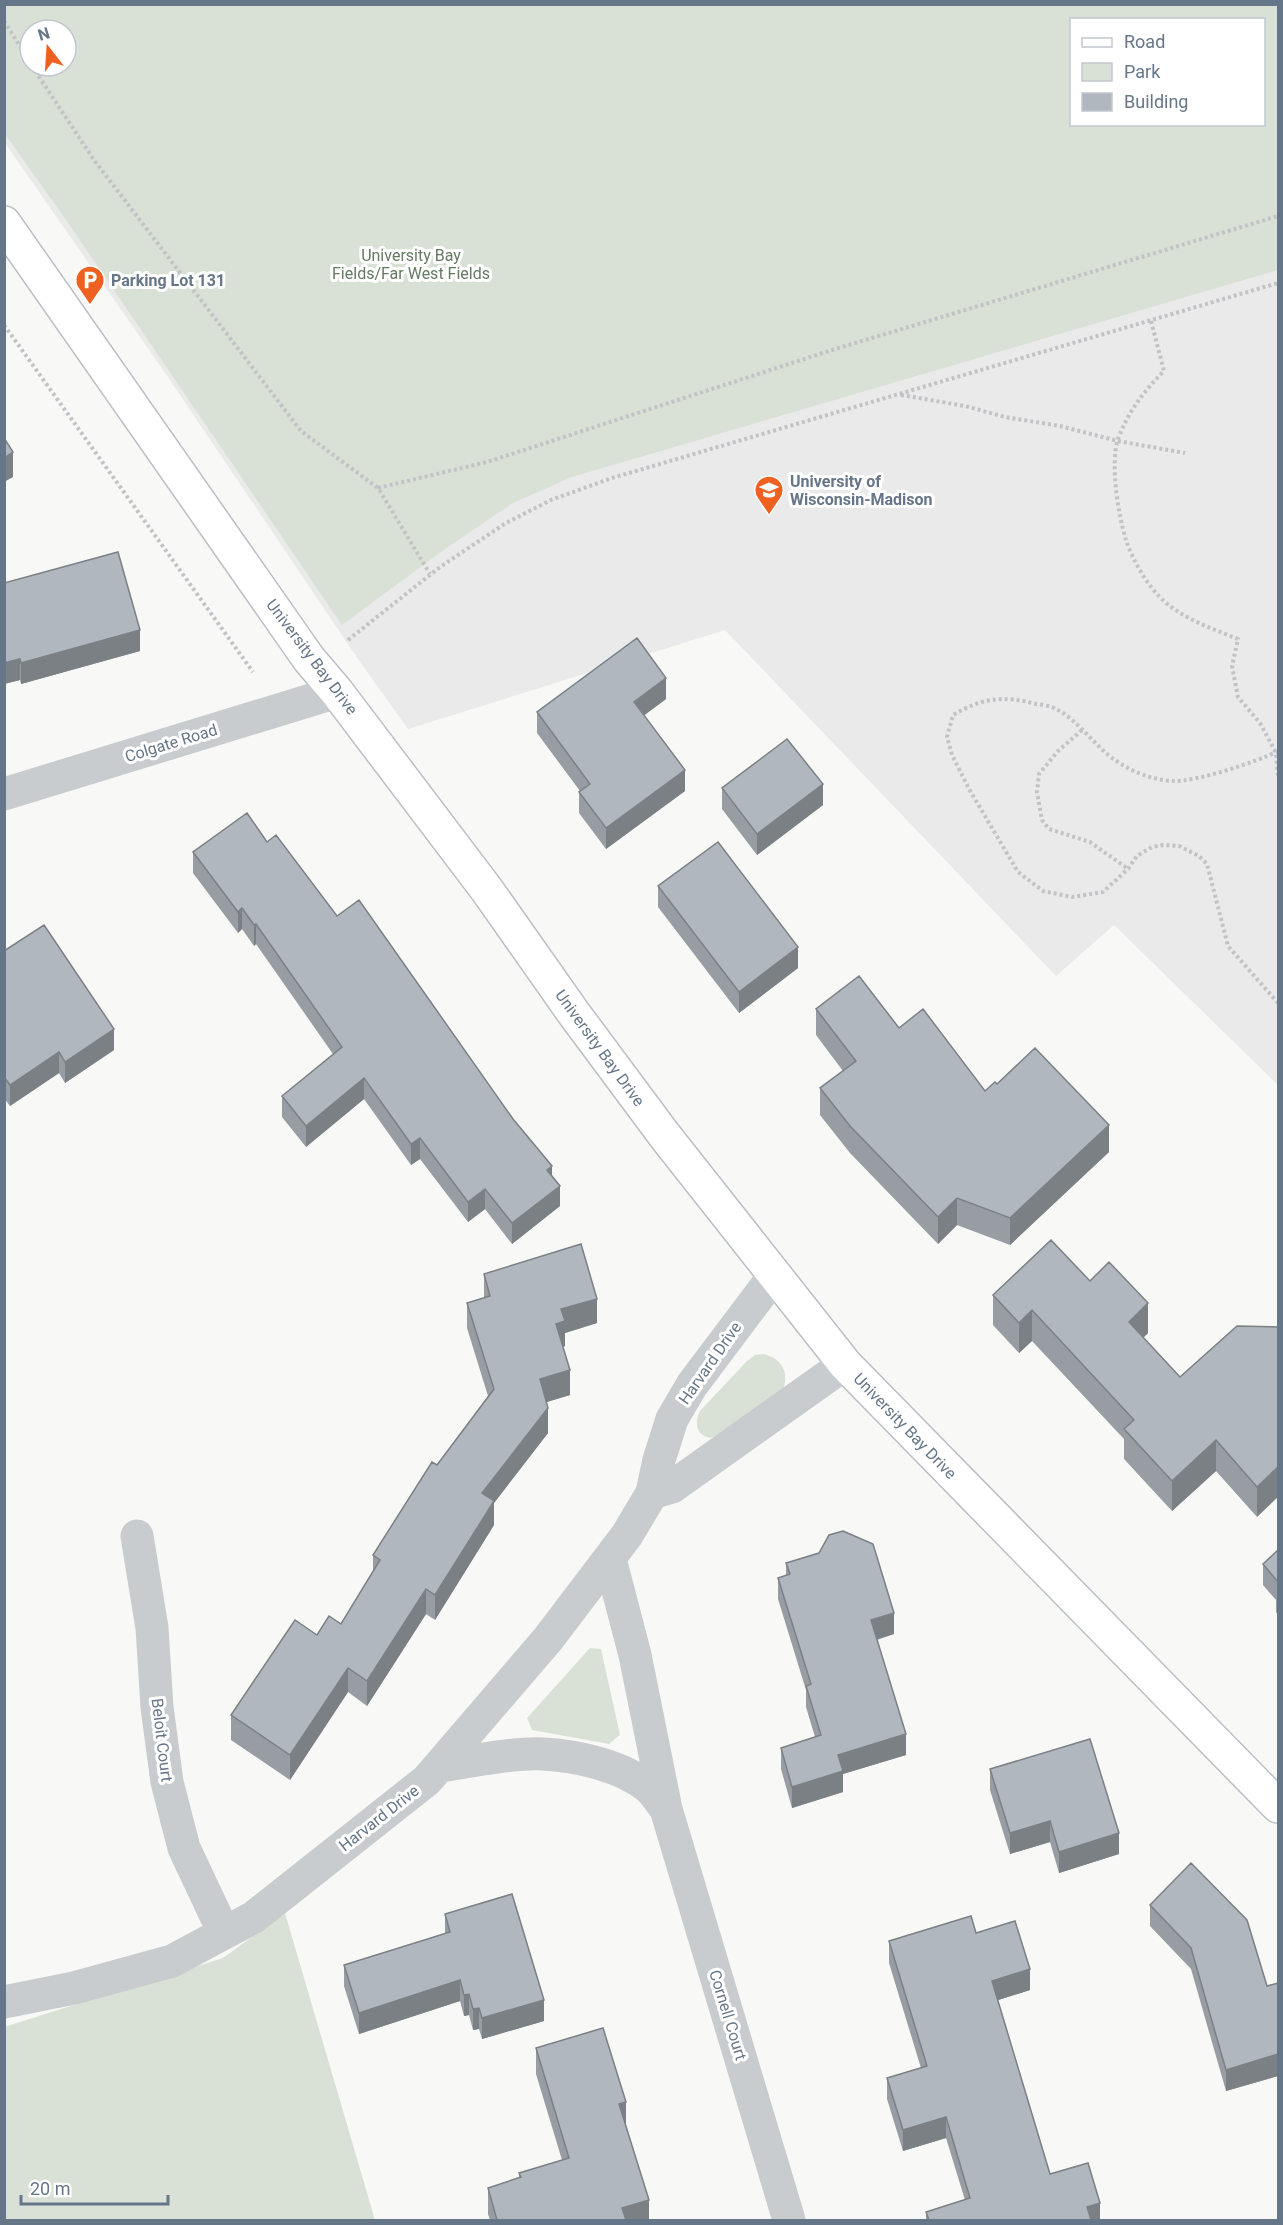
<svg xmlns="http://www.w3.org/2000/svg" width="1283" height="2225" font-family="Roboto,sans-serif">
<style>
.built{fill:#e9eae9;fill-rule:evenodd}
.green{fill:#d9e1d6;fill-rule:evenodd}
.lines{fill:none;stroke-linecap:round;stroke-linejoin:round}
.secondary-casing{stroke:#babfc4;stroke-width:36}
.path{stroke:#c2c3c6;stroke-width:4;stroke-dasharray:3 3;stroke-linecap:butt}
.street{stroke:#c8cccf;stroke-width:33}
.secondary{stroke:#fff;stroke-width:33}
.wall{fill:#979da3}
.shaded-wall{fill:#7b8085}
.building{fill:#b0b7be;stroke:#7b8085;stroke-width:1.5}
.labels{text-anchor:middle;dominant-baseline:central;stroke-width:6;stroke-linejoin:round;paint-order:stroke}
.park-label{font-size:16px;fill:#647a61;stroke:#fff}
.poi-label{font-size:16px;font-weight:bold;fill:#667689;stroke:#fff;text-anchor:start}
.street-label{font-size:16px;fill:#667689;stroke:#fff}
</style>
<rect width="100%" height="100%" fill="#f8f9f6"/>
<path class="built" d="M 4,5 L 1278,5 L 1278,1085 L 1114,925 L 1056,976 L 725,630 L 408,729 L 358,659 L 170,380 L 5,143 ZM 1072,20 L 1264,20 L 1264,124 L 1072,124 ZM 30,30 L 66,30 L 66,66 L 30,66 Z"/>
<path class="green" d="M 4,5 L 1278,5 L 1278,270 L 572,477 L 513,503 L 445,549 L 342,625 L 71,227 L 5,134 ZM 1072,20 L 1264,20 L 1264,124 L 1072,124 ZM 30,30 L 66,30 L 66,66 L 30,66 Z
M 764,1354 C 783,1359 789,1373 783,1390 L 719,1435 L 710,1438 C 696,1435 694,1423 700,1411 L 747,1361 L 755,1355 Z
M 590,1648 L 601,1649 L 620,1735 L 609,1744 L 532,1730 L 527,1718 Z
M 285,1913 L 375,2220 L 5,2220 L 4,2027 L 223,1958 Z"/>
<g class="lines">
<g class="secondary-casing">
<path id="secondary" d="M 4,223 L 309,659 L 337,692 L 487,890 L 575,1015 L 665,1136 L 845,1364 L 1278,1806"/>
</g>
<path class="path" d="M 4,21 L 30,62
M 32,66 L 94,160 L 301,431 L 378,488 L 430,574
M 1151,321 L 1164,371 C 1144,391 1128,412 1118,439 C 1110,464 1118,514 1126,540 C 1133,561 1148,587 1165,602 C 1186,620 1213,629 1238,639 L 1232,666 L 1238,697 L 1260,723 L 1276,753 L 1278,777
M 4,325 L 253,672
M 901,395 L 965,406 L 1005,417 L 1060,426 L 1118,441 L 1185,453
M 378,488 L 487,462 L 832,350 L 1278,216
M 348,640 L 440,567 L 506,523 L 551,500 L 612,478 L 1278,283
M 1082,730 L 1058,751 L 1039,774 L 1037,792 L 1042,820 L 1049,829 L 1090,842 L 1128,869
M 1278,751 C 1257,762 1195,782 1173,781 C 1149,780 1123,768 1106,753 C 1090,739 1076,720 1058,710 C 1052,706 1043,705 1036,704 C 1003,695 982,698 953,715 L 947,737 L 952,755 L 969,789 L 1018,872 L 1043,891 L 1072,897 L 1103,892 L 1128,869 L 1137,856 L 1152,847 L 1164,845 L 1179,846 L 1199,856 L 1207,864 L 1228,946 L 1278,1003"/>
<path class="street" d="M 4,794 L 337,692
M 652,1493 L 672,1487 L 845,1364
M 137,1536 L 152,1628 L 157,1707 L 167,1782 L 184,1848 L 224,1933
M 610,1559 L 635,1655 L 666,1809 L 789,2220
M 439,1766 C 470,1762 514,1752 544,1754 C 578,1756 622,1766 648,1787 C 655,1793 660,1802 666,1809
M 4,2002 L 74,1988 L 172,1961 L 254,1917 L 427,1780 L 548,1639 L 627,1535 L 652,1493 L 659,1460 L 672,1419 L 692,1385 L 774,1276"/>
<use href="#secondary" class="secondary"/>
</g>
<path class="wall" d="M 4,583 L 140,651 L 21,684 L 20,680 L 4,684 Z
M 666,699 L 644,715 L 685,791 L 606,849 L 579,813 L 579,792 L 580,791 L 537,733 L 537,712 Z
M 722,788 L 823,805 L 757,855 L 722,809 Z
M 267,842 L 337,916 L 552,1175 L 560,1206 L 512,1244 L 485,1209 L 468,1222 L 420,1159 L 411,1165 L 364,1099 L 306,1147 L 282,1117 L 282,1096 L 333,1054 L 256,944 L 254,946 L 242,929 L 238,933 L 193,873 L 193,852 Z
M 658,886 L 798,968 L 739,1013 L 658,907 Z
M 4,951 L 114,1050 L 65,1083 L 59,1073 L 10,1106 L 4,1098 Z
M 816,1009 L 899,1028 L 985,1091 L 997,1084 L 1109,1152 L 1010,1245 L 957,1225 L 938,1244 L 850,1153 L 820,1115 L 820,1088 L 843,1071 L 816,1035 Z
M 484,1274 L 597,1323 L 565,1333 L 565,1346 L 563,1347 L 570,1395 L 547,1402 L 548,1433 L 494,1503 L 494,1525 L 435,1620 L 426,1614 L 367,1706 L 348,1692 L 290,1780 L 231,1740 L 231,1715 L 317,1635 L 341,1624 L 373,1572 L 373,1555 L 437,1465 L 488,1396 L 467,1328 L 467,1303 L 484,1298 Z
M 1090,1281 L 1148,1333 L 1143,1338 L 1180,1377 L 1278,1327 L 1257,1517 L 1216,1471 L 1172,1511 L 1124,1459 L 1124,1439 L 1032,1341 L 1019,1353 L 993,1325 L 993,1295 Z
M 1278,1550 L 1278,1615 L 1276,1612 L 1276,1600 L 1263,1585 L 1263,1564 Z
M 786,1563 L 894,1634 L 877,1640 L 906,1755 L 843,1774 L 843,1792 L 792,1808 L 781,1769 L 781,1748 L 815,1737 L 806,1707 L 806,1690 L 778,1599 L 778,1578 L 786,1575 Z
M 990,1769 L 1119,1854 L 1059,1873 L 1050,1842 L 1010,1854 L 990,1790 Z
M 1150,1905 L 1267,1986 L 1278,1983 L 1278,2076 L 1226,2091 L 1191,1969 L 1150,1926 Z
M 445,1914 L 544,2021 L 482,2039 L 479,2029 L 473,2030 L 469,2015 L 464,2016 L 460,2001 L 359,2034 L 344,1986 L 344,1965 L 445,1934 Z
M 976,1933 L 1030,1990 L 998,2000 L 1050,2174 L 1100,2220 L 926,2220 L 926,2212 L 965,2200 L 946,2138 L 903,2151 L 887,2099 L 887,2078 L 921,2068 L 889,1963 L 889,1941 Z
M 536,2048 L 626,2125 L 649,2220 L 490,2220 L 488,2214 L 488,2188 L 519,2178 L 519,2173 L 562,2160 L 536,2074 Z"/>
<path class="shaded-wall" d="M 13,452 L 13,477 L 4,482 L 4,458 Z
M 140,630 L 140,651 L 21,684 L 21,663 Z
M 20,659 L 20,680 L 4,684 L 4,663 Z
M 666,678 L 666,699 L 634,723 L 634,702 Z
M 685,770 L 685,791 L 606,849 L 606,828 Z
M 823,784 L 823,805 L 757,855 L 757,834 Z
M 242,908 L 242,929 L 238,933 L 238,912 Z
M 256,924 L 256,944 L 254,946 L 254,925 Z
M 798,947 L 798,968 L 739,1013 L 739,992 Z
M 114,1029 L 114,1050 L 65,1083 L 65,1062 Z
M 59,1052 L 59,1073 L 10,1106 L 10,1085 Z
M 364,1078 L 364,1099 L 306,1147 L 306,1126 Z
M 1109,1125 L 1109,1152 L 1010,1245 L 1010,1218 Z
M 420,1138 L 420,1159 L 411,1165 L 411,1144 Z
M 552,1166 L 552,1187 L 547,1170 Z
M 560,1186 L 560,1206 L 512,1244 L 512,1223 Z
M 485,1189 L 485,1209 L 468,1222 L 468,1202 Z
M 957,1198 L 957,1225 L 938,1244 L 938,1217 Z
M 597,1299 L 597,1323 L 565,1333 L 565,1346 L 556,1349 L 556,1324 L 561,1309 Z
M 1148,1303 L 1148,1333 L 1129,1352 L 1129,1322 Z
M 1032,1310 L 1032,1341 L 1019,1353 L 1019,1323 Z
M 570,1370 L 570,1395 L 540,1404 L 540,1379 Z
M 548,1408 L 548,1433 L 494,1503 L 494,1525 L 435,1620 L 435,1595 L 482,1493 Z
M 1216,1440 L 1216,1471 L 1172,1511 L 1172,1481 Z
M 1278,1467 L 1278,1497 L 1257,1517 L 1257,1487 Z
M 426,1589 L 426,1614 L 367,1706 L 367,1681 Z
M 894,1613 L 894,1634 L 871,1641 L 871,1620 Z
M 348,1668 L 348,1692 L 290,1780 L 290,1755 Z
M 906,1734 L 906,1755 L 843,1774 L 843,1792 L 792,1808 L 792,1787 L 838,1755 Z
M 1050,1821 L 1050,1842 L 1010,1854 L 1010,1833 Z
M 1119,1833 L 1119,1854 L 1059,1873 L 1059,1852 Z
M 1030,1969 L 1030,1990 L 992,2002 L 992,1981 Z
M 460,1980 L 460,2001 L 359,2034 L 359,2013 Z
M 469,1994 L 469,2015 L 464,2016 L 464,1995 Z
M 544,2000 L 544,2021 L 482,2039 L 482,2018 Z
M 479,2008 L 479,2029 L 473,2030 L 473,2009 Z
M 1278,2054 L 1278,2076 L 1226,2091 L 1226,2070 Z
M 626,2102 L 626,2128 L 619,2104 Z
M 946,2117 L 946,2138 L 903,2151 L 903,2130 Z
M 649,2200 L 649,2220 L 622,2220 L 622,2208 Z
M 1100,2203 L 1100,2220 L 1087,2220 L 1087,2207 Z"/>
<path class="building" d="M 4,438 L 13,452 L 4,458 Z
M 118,552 L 140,630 L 21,663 L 20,659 L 4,663 L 4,583 Z
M 637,638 L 666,678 L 634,702 L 685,770 L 606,828 L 579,792 L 590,784 L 537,712 Z
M 787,739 L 823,784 L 757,834 L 722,788 Z
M 247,813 L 267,842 L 276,835 L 337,916 L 359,900 L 513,1119 L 552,1166 L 547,1170 L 560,1186 L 512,1223 L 485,1189 L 468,1202 L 420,1138 L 411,1144 L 364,1078 L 306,1126 L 282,1096 L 342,1047 L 256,924 L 254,925 L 242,908 L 238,912 L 193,852 Z
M 718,842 L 798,947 L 739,992 L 658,886 Z
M 44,925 L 114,1029 L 65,1062 L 59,1052 L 10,1085 L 4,1077 L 4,951 Z
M 859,976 L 899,1028 L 923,1009 L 985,1091 L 995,1082 L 997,1084 L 1035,1048 L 1109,1125 L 1010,1218 L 957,1198 L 938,1217 L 850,1126 L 820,1088 L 856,1061 L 816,1009 Z
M 1051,1240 L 1090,1281 L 1109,1262 L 1148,1303 L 1129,1322 L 1180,1377 L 1237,1326 L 1278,1327 L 1278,1467 L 1257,1487 L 1216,1440 L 1172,1481 L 1124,1429 L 1134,1420 L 1032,1310 L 1019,1323 L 993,1295 Z
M 581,1244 L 597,1299 L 561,1309 L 565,1321 L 556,1324 L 570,1370 L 540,1379 L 548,1408 L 482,1493 L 494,1501 L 435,1595 L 426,1589 L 367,1681 L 348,1668 L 290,1755 L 231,1715 L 295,1620 L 317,1635 L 329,1616 L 341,1624 L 380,1560 L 373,1555 L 432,1462 L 437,1465 L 494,1389 L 467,1303 L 490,1296 L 484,1274 Z
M 843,1531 L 873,1544 L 894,1613 L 871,1620 L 906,1734 L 838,1755 L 843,1771 L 792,1787 L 781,1748 L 821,1735 L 806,1686 L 811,1684 L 778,1578 L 790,1574 L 786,1563 L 819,1553 L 829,1535 Z
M 1278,1550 L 1278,1582 L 1263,1564 Z
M 1090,1739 L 1119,1833 L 1059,1852 L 1050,1821 L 1010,1833 L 990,1769 Z
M 1191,1863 L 1247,1920 L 1267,1986 L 1278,1983 L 1278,2054 L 1226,2070 L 1191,1948 L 1150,1905 Z
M 512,1894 L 544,2000 L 482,2018 L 479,2008 L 473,2009 L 469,1994 L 464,1995 L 460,1980 L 359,2013 L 344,1965 L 450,1932 L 445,1914 Z
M 971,1916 L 976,1933 L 1015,1921 L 1030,1969 L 992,1981 L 1050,2174 L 1088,2163 L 1100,2203 L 1087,2207 L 1091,2220 L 929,2220 L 926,2212 L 970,2198 L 946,2117 L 903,2130 L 887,2078 L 927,2066 L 889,1941 Z
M 603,2028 L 626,2102 L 619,2104 L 649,2200 L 622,2208 L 626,2220 L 497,2220 L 488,2188 L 521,2177 L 519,2173 L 569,2158 L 536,2048 Z"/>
<defs>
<g id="parking-pin" transform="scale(1.5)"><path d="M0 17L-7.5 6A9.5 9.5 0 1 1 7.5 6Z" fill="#ee6120" stroke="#fff"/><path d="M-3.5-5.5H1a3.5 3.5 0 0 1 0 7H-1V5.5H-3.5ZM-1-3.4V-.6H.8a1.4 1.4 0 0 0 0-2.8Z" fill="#fff"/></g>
<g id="university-pin" transform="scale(1.5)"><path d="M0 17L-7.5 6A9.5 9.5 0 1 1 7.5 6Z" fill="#ee6120" stroke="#fff"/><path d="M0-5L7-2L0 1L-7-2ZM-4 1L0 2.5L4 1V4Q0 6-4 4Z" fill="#fff"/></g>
</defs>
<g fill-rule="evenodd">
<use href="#parking-pin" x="90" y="280"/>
<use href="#university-pin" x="769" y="490"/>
</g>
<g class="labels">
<g class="park-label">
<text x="411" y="255">University Bay<tspan x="411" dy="18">Fields/Far West Fields</tspan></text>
</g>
<g class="poi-label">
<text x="111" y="280">Parking Lot 131</text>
<text x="790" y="481">University of<tspan x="790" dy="18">Wisconsin-Madison</tspan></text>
</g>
<g class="street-label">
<text transform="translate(312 657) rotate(53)">University Bay Drive</text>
<text transform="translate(171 743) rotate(-17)">Colgate Road</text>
<text transform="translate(600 1048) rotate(54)">University Bay Drive</text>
<text transform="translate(710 1363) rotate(-55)">Harvard Drive</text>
<text transform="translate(905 1426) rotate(46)">University Bay Drive</text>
<text transform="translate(162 1740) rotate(83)">Beloit Court</text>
<text transform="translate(379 1818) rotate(-38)">Harvard Drive</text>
<text transform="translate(728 2015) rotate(73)">Cornell Court</text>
</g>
</g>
<rect width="1283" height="2225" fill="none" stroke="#667689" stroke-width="12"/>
<rect x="1070" y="18" width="195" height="108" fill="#ffffff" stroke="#c2c8d0" stroke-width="1.5"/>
<rect x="1082" y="38" width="30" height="9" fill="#ffffff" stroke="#c2c8d0" stroke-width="1.5"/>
<text x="1124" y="48" font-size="18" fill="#667689">Road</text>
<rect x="1082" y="63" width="30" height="18" fill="#d9e1d6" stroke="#c2c8d0" stroke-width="1.5"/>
<text x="1124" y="78" font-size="18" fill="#667689">Park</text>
<rect x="1082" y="93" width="30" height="18" fill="#b0b7be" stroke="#c2c8d0" stroke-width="1.5"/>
<text x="1124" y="108" font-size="18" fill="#667689">Building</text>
<g transform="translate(48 48) rotate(343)"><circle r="28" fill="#ffffff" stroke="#c2c8d0" stroke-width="1.5"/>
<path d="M0-4.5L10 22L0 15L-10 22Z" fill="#ee6120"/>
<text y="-9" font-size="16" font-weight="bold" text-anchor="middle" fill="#667689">N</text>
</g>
<path d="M21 2195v9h147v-9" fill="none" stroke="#667689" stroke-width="3"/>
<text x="30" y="2195" font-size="18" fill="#667689" stroke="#ffffff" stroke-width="4.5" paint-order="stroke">20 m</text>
</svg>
